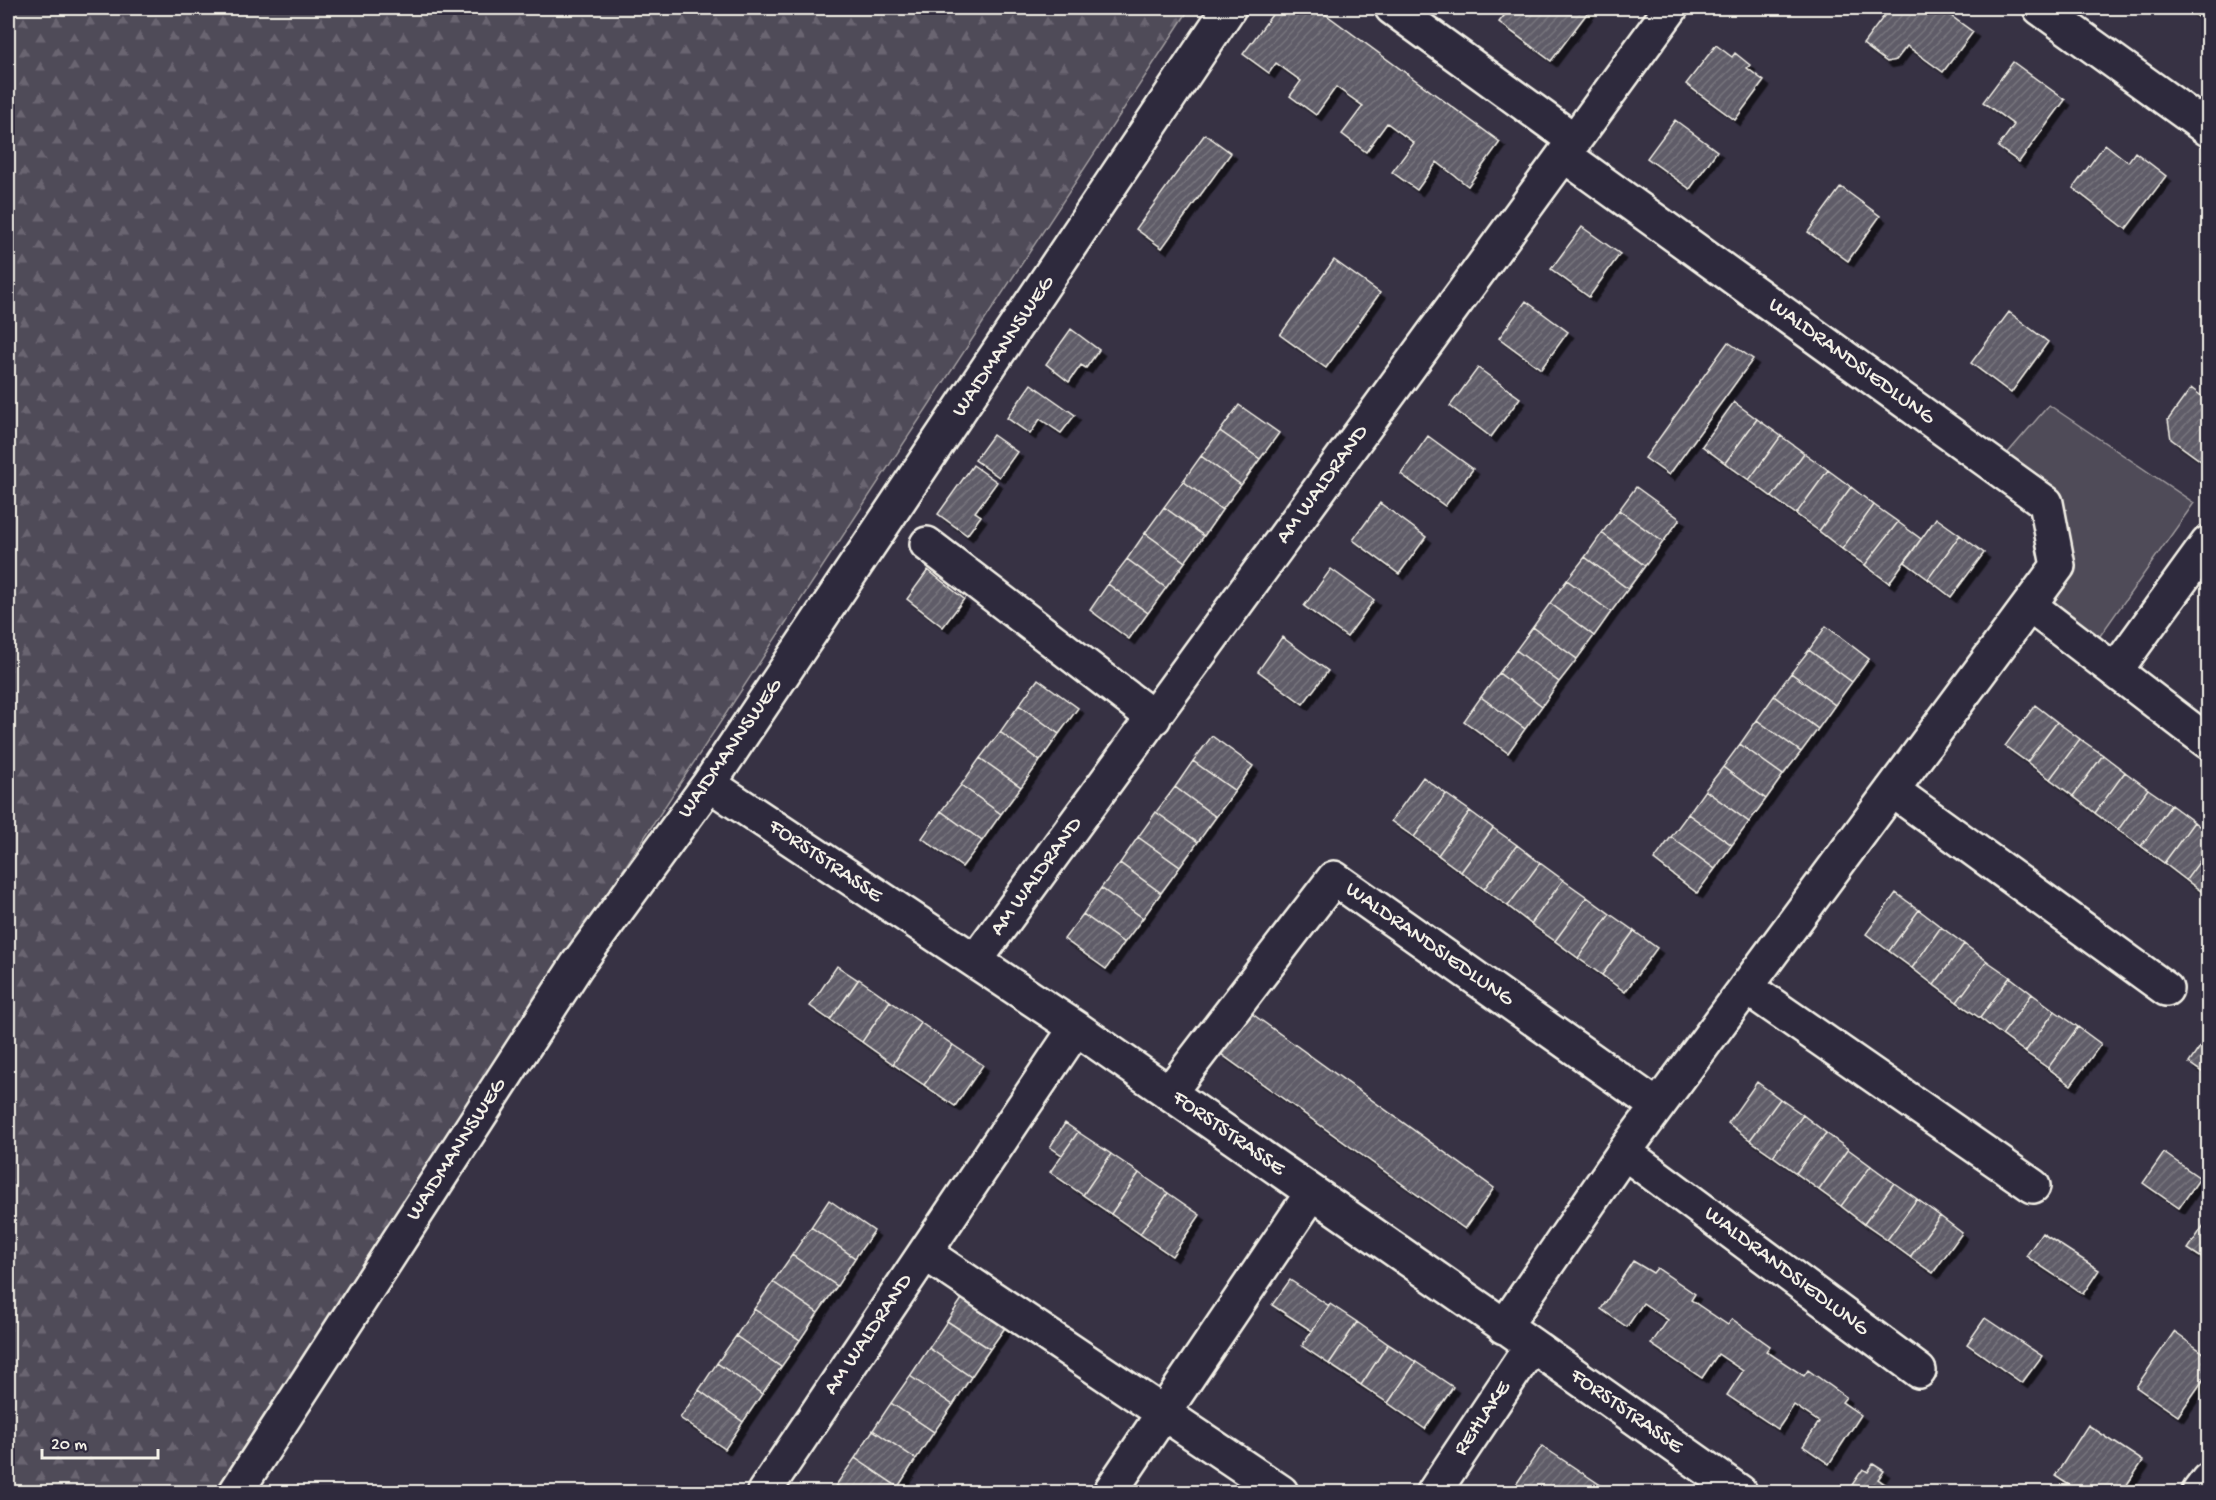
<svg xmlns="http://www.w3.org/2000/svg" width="2216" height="1500" font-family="'Gochi Hand',sans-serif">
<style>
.forest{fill:url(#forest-firs);stroke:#a29ea0;stroke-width:1.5}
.park{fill:#504b59;stroke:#a29ea0;stroke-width:1.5}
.building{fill:url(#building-hatch);stroke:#f4f1e8;stroke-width:1.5;filter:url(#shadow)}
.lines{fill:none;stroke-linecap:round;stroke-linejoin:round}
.minor-casing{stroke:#f4f1e8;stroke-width:38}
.minor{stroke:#2f2a3d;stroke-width:33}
.labels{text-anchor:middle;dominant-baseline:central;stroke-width:5;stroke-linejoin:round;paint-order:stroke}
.street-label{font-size:22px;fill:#f4f1e8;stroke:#2f2a3d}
</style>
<defs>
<pattern id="forest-firs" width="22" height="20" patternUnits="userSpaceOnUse" patternTransform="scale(1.5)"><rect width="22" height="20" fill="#504b59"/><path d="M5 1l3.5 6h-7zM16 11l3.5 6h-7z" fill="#6a6571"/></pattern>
<pattern id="building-hatch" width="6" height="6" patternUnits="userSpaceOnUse" patternTransform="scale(1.5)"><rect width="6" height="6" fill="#5f5c67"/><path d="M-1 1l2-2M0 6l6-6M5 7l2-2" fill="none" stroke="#77747d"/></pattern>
<filter id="shadow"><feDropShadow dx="5.5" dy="5.5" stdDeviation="0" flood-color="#0009"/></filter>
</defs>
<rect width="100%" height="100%" fill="#373244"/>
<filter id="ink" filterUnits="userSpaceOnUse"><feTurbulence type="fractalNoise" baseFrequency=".0167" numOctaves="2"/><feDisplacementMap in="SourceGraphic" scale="12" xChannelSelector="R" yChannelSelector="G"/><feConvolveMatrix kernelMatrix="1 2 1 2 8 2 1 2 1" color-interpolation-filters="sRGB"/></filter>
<g filter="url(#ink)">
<path class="forest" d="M 8,8 L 1190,8 L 214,1492 L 8,1492 Z"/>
<path class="park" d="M 2049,405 L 2194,503 L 2095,643 L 2045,604 L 2070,568 L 2062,498 L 2006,455 Z"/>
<path class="building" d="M 1277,8 L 1317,8 L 1500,142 L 1468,186 L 1437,162 L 1417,190 L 1392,172 L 1414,143 L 1387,123 L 1366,152 L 1342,134 L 1363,106 L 1336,87 L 1316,115 L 1290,96 L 1301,81 L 1276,63 L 1269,73 L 1243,54 Z
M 1510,8 L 1591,8 L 1551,61 L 1499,22 Z
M 1890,8 L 1940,8 L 1973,32 L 1943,72 L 1907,46 L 1896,60 L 1887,62 L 1863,44 Z
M 2191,8 L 2208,8 L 2208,24 L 2189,10 Z
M 1716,45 L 1732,57 L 1735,53 L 1750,65 L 1747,68 L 1764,81 L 1735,120 L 1686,84 Z
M 2013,62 L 2065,100 L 2019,162 L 1998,147 L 2014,125 L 1983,102 Z
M 1675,120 L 1717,151 L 1690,189 L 1647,158 Z
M 1205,134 L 1231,153 L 1162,248 L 1136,229 Z
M 2105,144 L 2128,162 L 2135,152 L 2166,176 L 2126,229 L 2073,188 Z
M 1841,187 L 1880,216 L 1848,261 L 1808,232 Z
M 1582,227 L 1620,254 L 1589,297 L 1551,269 Z
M 1334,260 L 1380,293 L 1326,368 L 1280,335 Z
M 1526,301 L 1568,332 L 1541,369 L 1499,338 Z
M 2009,312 L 2048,342 L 2011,393 L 1971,363 Z
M 1071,329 L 1099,350 L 1086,368 L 1081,365 L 1069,382 L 1046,364 Z
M 1728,342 L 1753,359 L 1669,475 L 1645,458 Z
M 1478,368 L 1520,398 L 1491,437 L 1450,406 Z
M 1031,384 L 1075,415 L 1061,433 L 1040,419 L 1030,434 L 1007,418 Z
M 2191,388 L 2208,401 L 2208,466 L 2171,439 L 2168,420 Z
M 1734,402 L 1757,419 L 1725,463 L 1702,446 Z
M 1239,405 L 1279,433 L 1260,459 L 1220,431 Z
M 1757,419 L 1781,436 L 1749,480 L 1725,463 Z
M 1220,431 L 1260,459 L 1241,485 L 1201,456 Z
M 993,435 L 1017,452 L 999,477 L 975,460 Z
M 1428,436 L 1473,469 L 1445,506 L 1401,474 Z
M 1781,436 L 1804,453 L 1772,497 L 1749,480 Z
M 1804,453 L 1828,470 L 1796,514 L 1772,497 Z
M 1201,456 L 1241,485 L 1222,510 L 1183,481 Z
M 973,465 L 997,482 L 975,512 L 981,516 L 967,535 L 938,514 Z
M 1828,470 L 1851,487 L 1819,531 L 1796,514 Z
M 1183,481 L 1222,510 L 1204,536 L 1164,507 Z
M 1636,487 L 1680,519 L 1663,542 L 1619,510 Z
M 1851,487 L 1874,505 L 1842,549 L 1819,531 Z
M 1380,503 L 1426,537 L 1399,574 L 1353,540 Z
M 1874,505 L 1898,522 L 1865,565 L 1842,549 Z
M 1164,507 L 1204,536 L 1185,562 L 1145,533 Z
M 1619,510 L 1663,542 L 1645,566 L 1602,533 Z
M 1936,518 L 1960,535 L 1928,579 L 1905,562 Z
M 1898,522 L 1921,539 L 1889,583 L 1865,565 Z
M 1145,533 L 1185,562 L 1166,588 L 1127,559 Z
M 1602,533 L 1645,566 L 1628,589 L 1585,557 Z
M 1960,535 L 1984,553 L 1951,597 L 1928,579 Z
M 1585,557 L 1628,589 L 1611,612 L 1567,580 Z
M 1127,559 L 1166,588 L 1148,613 L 1108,584 Z
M 1331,569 L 1374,600 L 1347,637 L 1304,606 Z
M 928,570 L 964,599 L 943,627 L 907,599 Z
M 1567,580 L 1611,612 L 1594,636 L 1550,603 Z
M 1108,584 L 1148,613 L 1129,639 L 1090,610 Z
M 1550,603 L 1594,636 L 1577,659 L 1533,627 Z
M 1826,626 L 1869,659 L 1852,682 L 1809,650 Z
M 1533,627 L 1577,659 L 1559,682 L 1516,650 Z
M 1282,637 L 1328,671 L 1303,704 L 1258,671 Z
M 1516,650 L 1559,682 L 1542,706 L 1499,673 Z
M 1809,650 L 1852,682 L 1835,705 L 1791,673 Z
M 1499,673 L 1542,706 L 1525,729 L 1481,697 Z
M 1791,673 L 1835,705 L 1818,729 L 1774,696 Z
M 1038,679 L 1078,708 L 1059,734 L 1019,705 Z
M 1774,696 L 1818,729 L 1801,752 L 1757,720 Z
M 1481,697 L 1525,729 L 1508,753 L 1464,721 Z
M 1019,705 L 1059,734 L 1040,761 L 1000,732 Z
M 2035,705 L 2057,722 L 2027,762 L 2005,746 Z
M 1757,720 L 1801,752 L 1783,775 L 1740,744 Z
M 2057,722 L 2080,739 L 2050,779 L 2027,762 Z
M 1000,732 L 1040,761 L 1021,787 L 980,758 Z
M 1212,736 L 1253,766 L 1235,791 L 1193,761 Z
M 2080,739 L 2103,755 L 2073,796 L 2050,779 Z
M 1740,744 L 1783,775 L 1766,799 L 1723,767 Z
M 2103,755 L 2125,772 L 2095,813 L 2073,796 Z
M 980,758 L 1021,787 L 1001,814 L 961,785 Z
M 1193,761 L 1235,791 L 1216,817 L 1175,787 Z
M 1723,767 L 1766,799 L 1749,822 L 1705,790 Z
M 2125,772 L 2148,789 L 2118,830 L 2095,813 Z
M 1423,777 L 1446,794 L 1414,837 L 1391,821 Z
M 961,785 L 1001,814 L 982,841 L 941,811 Z
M 1175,787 L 1216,817 L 1198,842 L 1156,812 Z
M 2148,789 L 2171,805 L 2141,846 L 2118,830 Z
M 1705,790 L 1749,822 L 1732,845 L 1688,814 Z
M 1446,794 L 1470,811 L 1438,855 L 1414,837 Z
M 2171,805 L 2194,822 L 2164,863 L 2141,846 Z
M 941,811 L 982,841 L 962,867 L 922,838 Z
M 1470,811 L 1493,828 L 1461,872 L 1438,855 Z
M 1156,812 L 1198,842 L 1180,867 L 1138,837 Z
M 1688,814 L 1732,845 L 1715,869 L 1671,837 Z
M 2194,822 L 2208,833 L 2208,850 L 2186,880 L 2164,863 Z
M 1493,828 L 1517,845 L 1484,889 L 1461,872 Z
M 1138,837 L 1180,867 L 1161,893 L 1120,863 Z
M 1671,837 L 1715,869 L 1697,893 L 1654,860 Z
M 1517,845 L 1540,863 L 1508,906 L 1484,889 Z
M 2208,850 L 2208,896 L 2186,880 Z
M 1120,863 L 1161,893 L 1143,918 L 1101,888 Z
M 1540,863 L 1563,880 L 1531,924 L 1508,906 Z
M 1563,880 L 1587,897 L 1555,941 L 1531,924 Z
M 1101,888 L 1143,918 L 1124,943 L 1083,914 Z
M 1896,893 L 1919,910 L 1889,951 L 1866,934 Z
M 1587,897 L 1610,914 L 1578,958 L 1555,941 Z
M 1919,910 L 1941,927 L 1912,968 L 1889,951 Z
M 1083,914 L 1124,943 L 1106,969 L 1064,939 Z
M 1610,914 L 1634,931 L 1602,975 L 1578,958 Z
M 1941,927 L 1964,944 L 1934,985 L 1912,968 Z
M 1634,931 L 1657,948 L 1625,992 L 1602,975 Z
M 1964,944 L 1987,961 L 1957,1002 L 1934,985 Z
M 1987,961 L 2010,977 L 1980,1018 L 1957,1002 Z
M 837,966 L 858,980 L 830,1020 L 810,1006 Z
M 2010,977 L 2032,994 L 2002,1035 L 1980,1018 Z
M 859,979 L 890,1001 L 862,1042 L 830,1020 Z
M 2032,994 L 2055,1011 L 2025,1052 L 2002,1035 Z
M 890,1001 L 921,1023 L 893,1064 L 862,1042 Z
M 2055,1011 L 2078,1027 L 2048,1068 L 2025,1052 Z
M 1251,1013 L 1494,1188 L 1465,1229 L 1221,1054 Z
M 921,1023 L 953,1045 L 924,1085 L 893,1064 Z
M 2078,1027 L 2101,1044 L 2071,1085 L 2048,1068 Z
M 2204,1041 L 2208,1045 L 2208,1076 L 2189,1063 Z
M 953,1045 L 983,1065 L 955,1106 L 924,1085 Z
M 1757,1082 L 1780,1099 L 1750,1140 L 1728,1123 Z
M 1780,1099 L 1803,1115 L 1773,1156 L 1750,1140 Z
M 1803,1115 L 1826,1133 L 1796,1173 L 1773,1156 Z
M 1065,1123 L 1078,1132 L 1062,1155 L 1050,1147 Z
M 1078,1132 L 1111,1154 L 1083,1195 L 1050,1172 Z
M 1826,1133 L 1848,1149 L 1819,1190 L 1796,1173 Z
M 1848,1149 L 1871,1166 L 1841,1206 L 1819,1190 Z
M 2164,1153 L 2200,1178 L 2179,1208 L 2143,1183 Z
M 1111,1154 L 1139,1173 L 1111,1214 L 1083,1195 Z
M 1871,1166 L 1894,1183 L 1864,1224 L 1841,1206 Z
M 1139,1173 L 1168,1193 L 1140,1234 L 1111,1214 Z
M 1894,1183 L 1917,1199 L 1887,1240 L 1864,1224 Z
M 1168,1193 L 1200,1215 L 1172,1256 L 1140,1234 Z
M 1917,1199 L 1940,1216 L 1910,1257 L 1887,1240 Z
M 829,1200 L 874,1231 L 855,1258 L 811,1227 Z
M 1940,1216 L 1962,1233 L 1933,1273 L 1910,1257 Z
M 2208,1219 L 2208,1262 L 2188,1249 Z
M 811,1227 L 855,1258 L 837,1286 L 792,1255 Z
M 2042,1233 L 2099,1270 L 2083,1294 L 2026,1256 Z
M 792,1255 L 837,1286 L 818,1313 L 773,1282 Z
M 1633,1261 L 1653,1273 L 1657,1268 L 1695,1294 L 1691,1300 L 1728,1325 L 1732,1319 L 1770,1346 L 1766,1351 L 1804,1376 L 1808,1370 L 1846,1397 L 1842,1402 L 1861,1415 L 1829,1464 L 1803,1446 L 1819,1422 L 1794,1405 L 1778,1429 L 1727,1395 L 1743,1371 L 1718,1354 L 1702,1378 L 1651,1344 L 1668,1320 L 1643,1303 L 1627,1327 L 1601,1309 Z
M 1290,1280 L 1329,1306 L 1312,1331 L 1272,1305 Z
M 773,1282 L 818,1313 L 800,1340 L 754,1309 Z
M 966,1293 L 1009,1322 L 990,1349 L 947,1321 Z
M 1330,1304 L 1357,1322 L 1329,1364 L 1302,1346 Z
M 754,1309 L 800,1340 L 781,1367 L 736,1336 Z
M 1985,1318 L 2042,1356 L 2022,1383 L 1967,1344 Z
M 947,1321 L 990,1349 L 971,1377 L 929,1348 Z
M 1357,1322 L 1388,1344 L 1361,1385 L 1329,1364 Z
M 2174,1332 L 2208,1356 L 2208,1373 L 2178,1416 L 2136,1387 Z
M 736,1336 L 781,1367 L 762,1394 L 717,1363 Z
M 1388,1344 L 1416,1362 L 1388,1403 L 1361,1385 Z
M 929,1348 L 971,1377 L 953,1405 L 910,1376 Z
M 1416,1362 L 1453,1387 L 1425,1429 L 1388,1403 Z
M 717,1363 L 762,1394 L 743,1422 L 699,1390 Z
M 910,1376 L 953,1405 L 934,1432 L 891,1403 Z
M 699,1390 L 743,1422 L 725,1449 L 680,1418 Z
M 891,1403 L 934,1432 L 916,1459 L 873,1430 Z
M 2088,1425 L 2143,1461 L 2122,1492 L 2080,1492 L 2055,1476 Z
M 873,1430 L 916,1459 L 898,1487 L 855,1458 Z
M 1542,1446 L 1611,1492 L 1511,1492 Z
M 855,1458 L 898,1487 L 894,1492 L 847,1492 L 836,1485 Z
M 1873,1464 L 1884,1471 L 1878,1479 L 1896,1492 L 1847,1492 L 1863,1469 L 1868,1472 Z
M 836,1485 L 847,1492 L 831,1492 Z"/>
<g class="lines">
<g class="minor-casing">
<path id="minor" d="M 1392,8 L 1574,140
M 2040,8 L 2208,129
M 927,544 L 1154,718
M 2029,605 L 2208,742
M 2115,671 L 2208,543
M 709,784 L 1076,1028 L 1532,1345 L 1740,1492
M 1892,790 L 2166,989
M 975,961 L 1671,8
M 1746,987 L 2033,1186
M 1169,1093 L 1334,878 L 1657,1106
M 1624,1152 L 1919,1371
M 925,1253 L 1281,1492
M 1504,1327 L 1624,1152 L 2058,566 L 2046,503 L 1564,155
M 236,1492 L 577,965 L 709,784 L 1229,8
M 764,1492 L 1076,1028
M 1110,1492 L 1312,1193
M 1434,1492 L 1532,1345
M 2199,1492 L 2208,1480"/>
</g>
<use href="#minor" class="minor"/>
</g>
</g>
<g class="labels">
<g class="street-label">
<text transform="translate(1004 347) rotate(-56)">WAIDMANNSWEG</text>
<text transform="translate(1851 362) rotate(36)">WALDRANDSIEDLUNG</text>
<text transform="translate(1323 485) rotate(-54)">AM WALDRAND</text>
<text transform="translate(731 749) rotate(-55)">WAIDMANNSWEG</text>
<text transform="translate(825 862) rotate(34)">FORSTSTRASSE</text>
<text transform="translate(1037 877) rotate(-54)">AM WALDRAND</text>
<text transform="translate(1429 945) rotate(35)">WALDRANDSIEDLUNG</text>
<text transform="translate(1228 1134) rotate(35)">FORSTSTRASSE</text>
<text transform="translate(457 1150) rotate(-57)">WAIDMANNSWEG</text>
<text transform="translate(1786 1272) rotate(37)">WALDRANDSIEDLUNG</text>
<text transform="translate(869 1335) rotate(-56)">AM WALDRAND</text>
<text transform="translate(1626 1412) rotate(35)">FORSTSTRASSE</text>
<text transform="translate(1483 1419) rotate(-56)">REHLAKE</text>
</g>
</g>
<rect width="2216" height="1500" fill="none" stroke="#2f2a3d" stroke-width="30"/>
<rect x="15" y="15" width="2186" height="1470" fill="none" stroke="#f4f1e8" stroke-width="2" filter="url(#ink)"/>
<path d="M42 1449v9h116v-9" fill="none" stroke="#f4f1e8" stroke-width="3"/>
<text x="51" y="1449" font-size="18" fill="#f4f1e8" stroke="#2f2a3d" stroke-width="4.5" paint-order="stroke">20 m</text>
</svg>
